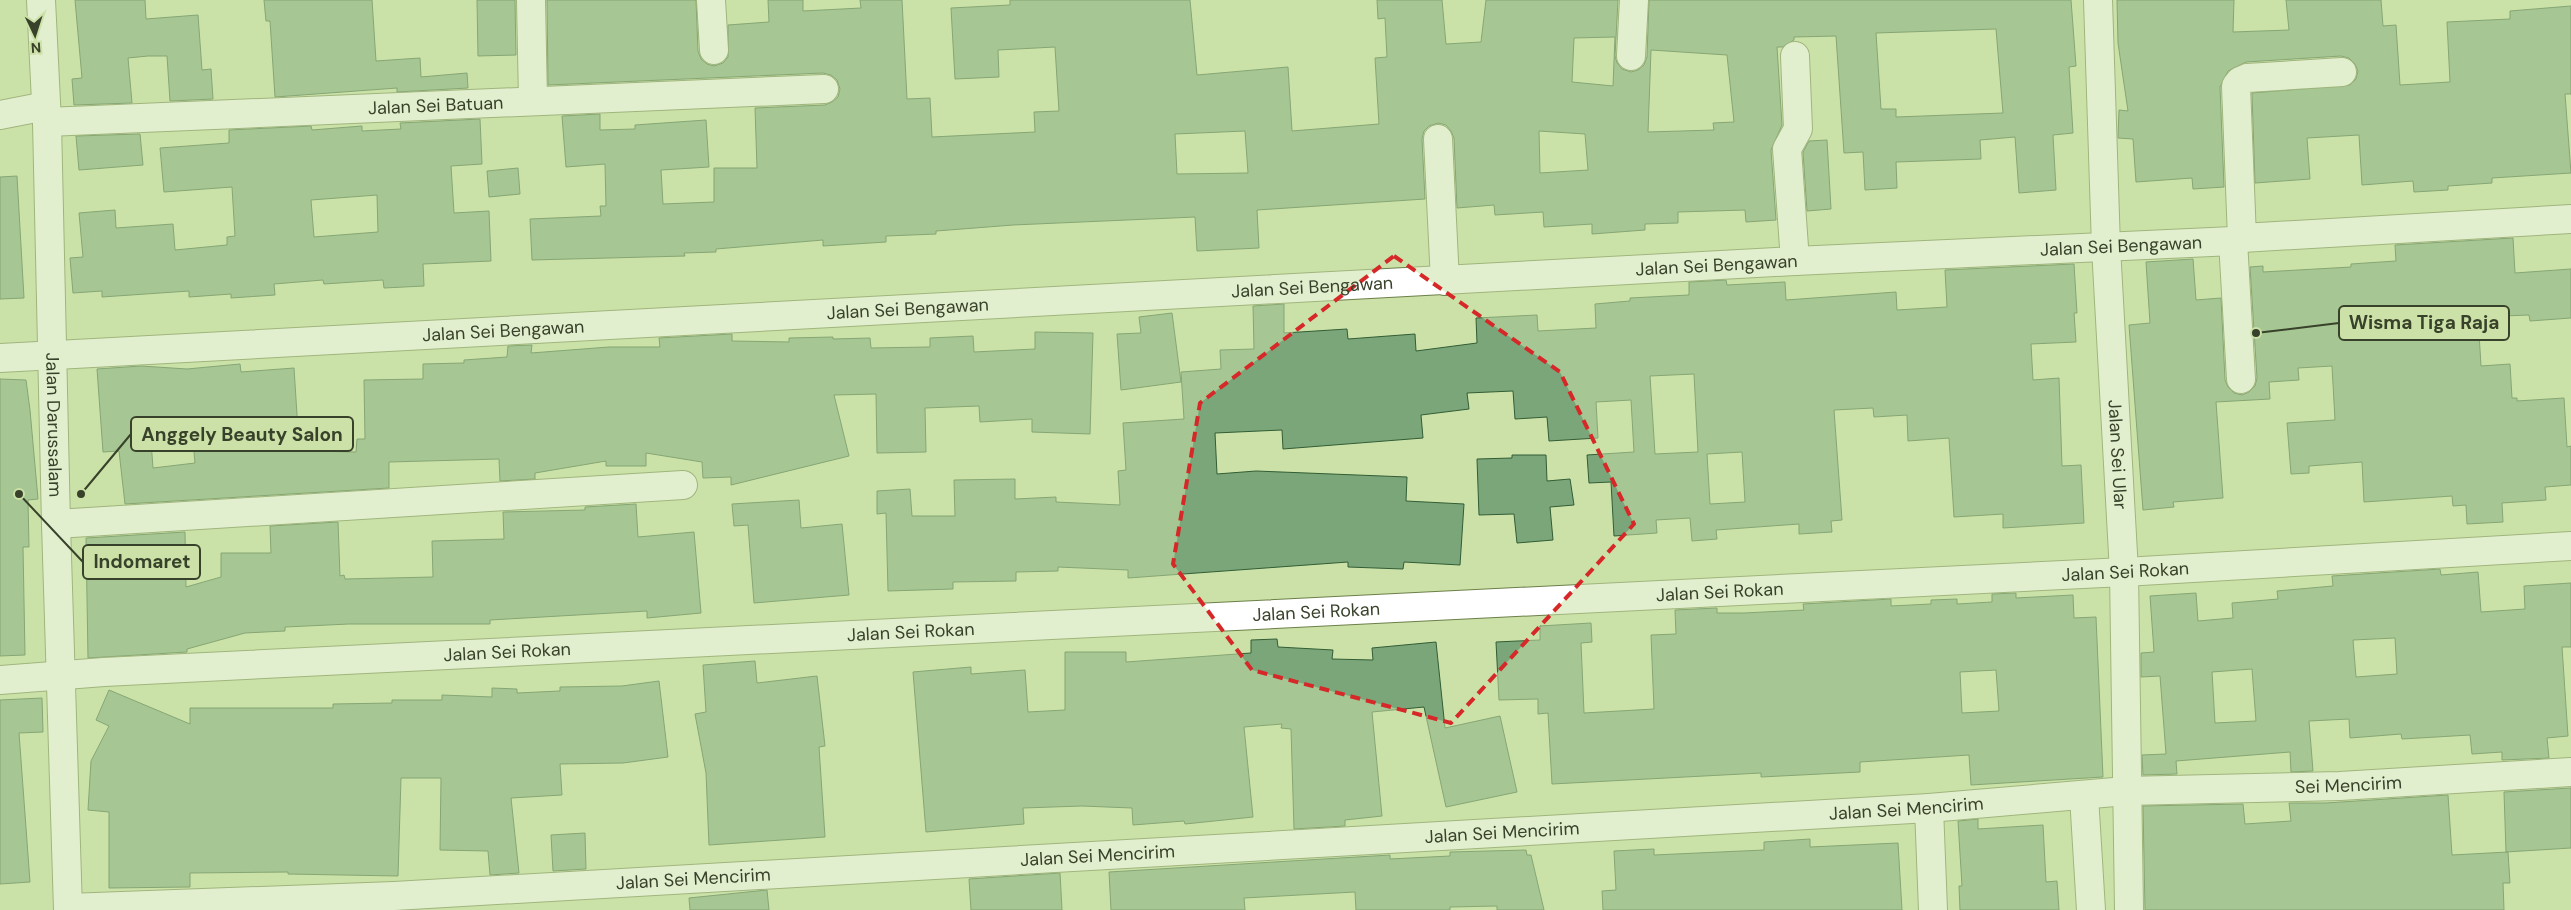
<svg xmlns="http://www.w3.org/2000/svg" width="2571" height="910" font-family="'DM Sans',sans-serif">
<style>
.building{fill:#7aa67a;stroke:#335d35;fill-rule:evenodd}
.lines{fill:none;stroke-linecap:round;stroke-linejoin:round}
.minor-casing{stroke:#6c7f49;stroke-width:30}
.minor{stroke:#fff;stroke-width:28}
.marked{fill:none;stroke:#d62828;stroke-width:4;stroke-dasharray:10 6;stroke-linejoin:round}
.labels{text-anchor:middle;dominant-baseline:central;stroke-width:5;stroke-linejoin:round;paint-order:stroke}
.street-label{font-size:18px;fill:#384129;stroke:#cbe1a7}
.leader{fill:none;stroke:#384129;stroke-width:2}
.callout-dot{fill:#384129;stroke:#cbe1a7;stroke-width:2}
.callout{fill:#cbe1a7;stroke:#384129;stroke-width:2}
.callout-label{font-size:19px;text-anchor:middle;font-weight:bold;fill:#384129}
</style>
<rect width="100%" height="100%" fill="#cbe1a7"/>
<path class="building" d="M 75,0 L 145,0 L 146,19 L 198,15 L 202,70 L 211,69 L 213,99 L 170,101 L 167,56 L 148,56 L 128,58 L 132,103 L 74,105 L 72,79 L 82,78 Z
M 264,0 L 372,0 L 376,61 L 420,58 L 421,77 L 467,73 L 468,88 L 397,92 L 397,88 L 275,97 L 270,21 L 266,21 Z
M 477,0 L 515,0 L 516,55 L 478,56 Z
M 547,0 L 696,0 L 698,51 L 701,59 L 707,64 L 714,66 L 723,63 L 728,57 L 728,25 L 769,22 L 768,0 L 803,0 L 803,11 L 861,8 L 860,0 L 902,0 L 907,99 L 930,98 L 932,137 L 1035,132 L 1034,112 L 1059,111 L 1055,47 L 998,50 L 999,77 L 955,79 L 951,8 L 1010,5 L 1010,0 L 1190,0 L 1197,75 L 1288,67 L 1292,131 L 1379,124 L 1375,58 L 1387,57 L 1385,18 L 1378,19 L 1377,0 L 1442,0 L 1446,44 L 1481,42 L 1486,0 L 1618,0 L 1615,56 L 1617,63 L 1622,69 L 1631,72 L 1638,70 L 1644,65 L 1647,57 L 1649,0 L 2071,0 L 2076,66 L 2069,67 L 2073,133 L 2053,135 L 2056,190 L 2019,193 L 2015,137 L 1980,140 L 1981,159 L 1896,162 L 1897,188 L 1865,190 L 1863,152 L 1844,153 L 1836,36 L 1794,37 L 1794,40 L 1783,47 L 1777,47 L 1782,125 L 1771,150 L 1776,220 L 1746,222 L 1745,210 L 1678,212 L 1678,223 L 1645,224 L 1645,230 L 1592,234 L 1592,224 L 1544,227 L 1543,212 L 1495,215 L 1494,205 L 1457,208 L 1454,138 L 1451,131 L 1446,125 L 1438,123 L 1429,126 L 1424,131 L 1422,139 L 1425,199 L 1257,210 L 1259,248 L 1197,251 L 1195,217 L 1013,225 L 936,231 L 936,234 L 886,236 L 886,242 L 823,246 L 823,240 L 716,249 L 716,252 L 684,253 L 685,256 L 532,260 L 530,219 L 601,216 L 600,206 L 606,206 L 605,164 L 566,167 L 562,116 L 600,114 L 600,130 L 635,129 L 635,125 L 706,120 L 709,167 L 661,170 L 663,204 L 714,202 L 714,168 L 757,168 L 755,108 L 825,105 L 832,102 L 838,97 L 840,89 L 837,80 L 831,75 L 823,73 L 548,85 ZM 1996,29 L 2003,113 L 1896,117 L 1896,109 L 1881,109 L 1876,33 ZM 1615,37 L 1613,86 L 1572,82 L 1574,38 ZM 1651,50 L 1727,55 L 1734,122 L 1713,123 L 1714,130 L 1648,132 ZM 1245,131 L 1248,173 L 1177,174 L 1175,134 ZM 1539,131 L 1585,134 L 1588,170 L 1540,173 Z
M 2117,0 L 2234,0 L 2233,32 L 2289,30 L 2286,0 L 2381,0 L 2383,26 L 2396,25 L 2400,85 L 2450,82 L 2447,22 L 2510,19 L 2510,11 L 2571,6 L 2571,94 L 2565,94 L 2571,173 L 2492,178 L 2492,183 L 2448,186 L 2448,190 L 2414,192 L 2413,181 L 2362,185 L 2359,135 L 2307,138 L 2310,179 L 2255,183 L 2252,93 L 2350,85 L 2356,79 L 2358,71 L 2355,64 L 2349,58 L 2341,56 L 2246,62 L 2228,71 L 2220,87 L 2224,187 L 2193,189 L 2192,178 L 2136,182 L 2133,139 L 2118,138 L 2119,110 L 2128,111 L 2118,43 Z
M 480,119 L 482,164 L 451,166 L 454,213 L 489,211 L 491,261 L 423,264 L 424,286 L 384,288 L 383,280 L 324,284 L 323,280 L 274,284 L 275,295 L 231,298 L 231,294 L 189,297 L 189,291 L 102,297 L 102,291 L 73,293 L 70,258 L 83,257 L 79,213 L 115,210 L 116,228 L 173,224 L 175,250 L 227,245 L 227,237 L 235,236 L 232,187 L 164,192 L 160,148 L 229,143 L 229,130 L 311,126 L 312,130 L 362,126 L 362,131 L 401,129 L 400,123 ZM 377,195 L 378,232 L 314,237 L 311,200 Z
M 140,134 L 143,165 L 79,170 L 76,136 Z
M 1827,140 L 1831,209 L 1807,211 L 1803,152 L 1809,141 Z
M 518,168 L 520,194 L 489,197 L 487,171 Z
M 17,176 L 24,298 L 0,299 L 0,177 Z
M 2513,238 L 2515,273 L 2571,269 L 2571,318 L 2530,321 L 2529,315 L 2478,317 L 2481,366 L 2510,364 L 2512,398 L 2517,398 L 2517,401 L 2564,398 L 2567,447 L 2571,446 L 2571,485 L 2545,487 L 2546,500 L 2502,503 L 2503,522 L 2467,524 L 2466,505 L 2453,506 L 2452,496 L 2364,502 L 2362,462 L 2309,466 L 2309,473 L 2291,474 L 2287,423 L 2335,420 L 2332,366 L 2298,368 L 2299,380 L 2269,382 L 2270,399 L 2216,402 L 2223,498 L 2173,502 L 2174,507 L 2143,510 L 2129,325 L 2150,323 L 2146,262 L 2193,259 L 2196,300 L 2221,298 L 2225,380 L 2228,387 L 2234,393 L 2242,395 L 2249,392 L 2255,386 L 2257,378 L 2250,267 L 2263,266 L 2263,272 L 2351,267 L 2351,264 L 2396,261 L 2395,245 Z
M 2074,264 L 2077,313 L 2074,313 L 2076,342 L 2031,344 L 2033,380 L 2059,378 L 2062,466 L 2081,465 L 2084,523 L 2003,528 L 2003,514 L 1954,517 L 1949,438 L 1908,441 L 1907,415 L 1874,417 L 1873,408 L 1834,410 L 1842,520 L 1831,521 L 1832,532 L 1799,534 L 1799,524 L 1716,530 L 1717,539 L 1692,541 L 1690,518 L 1656,520 L 1657,533 L 1614,536 L 1611,482 L 1589,483 L 1587,455 L 1634,452 L 1631,400 L 1596,402 L 1598,438 L 1549,441 L 1547,417 L 1515,419 L 1513,391 L 1467,393 L 1469,409 L 1421,415 L 1423,438 L 1283,449 L 1282,430 L 1215,433 L 1217,474 L 1256,471 L 1407,477 L 1406,501 L 1464,504 L 1460,565 L 1404,562 L 1403,569 L 1348,567 L 1348,562 L 1128,578 L 1128,570 L 1058,567 L 1058,571 L 1016,572 L 1016,581 L 953,582 L 953,589 L 888,591 L 886,513 L 877,514 L 877,491 L 910,489 L 912,516 L 955,516 L 954,480 L 1015,479 L 1015,499 L 1056,497 L 1056,502 L 1120,505 L 1118,471 L 1126,470 L 1123,423 L 1184,419 L 1181,372 L 1221,369 L 1220,350 L 1254,349 L 1253,306 L 1284,304 L 1284,333 L 1347,329 L 1348,339 L 1415,334 L 1416,351 L 1477,343 L 1476,318 L 1537,315 L 1538,331 L 1596,328 L 1595,304 L 1630,301 L 1630,298 L 1689,295 L 1689,282 L 1726,280 L 1727,285 L 1785,282 L 1786,300 L 1896,292 L 1897,310 L 1947,307 L 1945,270 ZM 1694,374 L 1698,452 L 1655,454 L 1650,376 ZM 1742,452 L 1745,502 L 1710,504 L 1707,454 Z
M 1172,313 L 1181,382 L 1121,390 L 1117,334 L 1141,333 L 1139,317 Z
M 1035,332 L 1093,333 L 1090,434 L 1032,432 L 1032,419 L 980,422 L 979,406 L 925,408 L 926,452 L 877,453 L 876,394 L 834,395 L 849,456 L 731,485 L 731,477 L 703,478 L 702,462 L 646,453 L 646,466 L 606,466 L 606,461 L 535,473 L 535,479 L 500,481 L 499,459 L 389,462 L 389,488 L 125,504 L 119,451 L 103,452 L 97,369 L 141,366 L 187,369 L 240,364 L 241,372 L 294,368 L 299,446 L 306,447 L 306,451 L 356,452 L 357,439 L 365,439 L 364,380 L 423,379 L 423,364 L 464,363 L 464,360 L 507,357 L 508,346 L 532,345 L 531,353 L 609,347 L 660,347 L 659,338 L 732,334 L 732,341 L 789,342 L 789,338 L 833,337 L 833,339 L 870,338 L 871,348 L 930,347 L 930,338 L 973,336 L 974,352 L 1035,349 ZM 150,428 L 192,430 L 195,463 L 153,468 Z
M 0,379 L 26,380 L 30,410 L 38,499 L 28,500 L 29,547 L 23,547 L 25,655 L 0,656 Z
M 1512,455 L 1546,455 L 1547,481 L 1570,479 L 1574,505 L 1550,507 L 1553,540 L 1517,543 L 1514,514 L 1479,515 L 1477,459 L 1512,458 Z
M 799,500 L 801,528 L 842,524 L 849,595 L 754,603 L 748,525 L 734,526 L 732,504 Z
M 636,504 L 638,537 L 694,532 L 701,613 L 647,618 L 647,611 L 490,620 L 490,624 L 349,624 L 285,627 L 285,631 L 245,633 L 187,649 L 187,652 L 88,658 L 86,538 L 185,532 L 186,587 L 221,577 L 221,553 L 271,553 L 270,526 L 338,522 L 340,576 L 344,575 L 345,579 L 433,577 L 432,541 L 504,539 L 503,512 L 585,510 L 585,507 Z
M 2440,569 L 2441,575 L 2478,572 L 2481,612 L 2525,609 L 2524,586 L 2571,583 L 2571,647 L 2562,647 L 2568,736 L 2547,738 L 2549,758 L 2502,760 L 2502,752 L 2472,754 L 2470,735 L 2402,739 L 2401,734 L 2350,738 L 2349,719 L 2309,721 L 2313,771 L 2291,772 L 2290,752 L 2176,761 L 2177,774 L 2143,775 L 2142,755 L 2166,754 L 2160,676 L 2141,677 L 2141,653 L 2154,652 L 2150,596 L 2196,593 L 2198,621 L 2233,618 L 2232,603 L 2278,599 L 2277,591 L 2333,586 L 2332,576 ZM 2395,638 L 2397,674 L 2356,677 L 2353,640 ZM 2252,669 L 2256,721 L 2215,723 L 2212,672 Z
M 2016,593 L 2016,598 L 2073,595 L 2074,618 L 2096,617 L 2103,777 L 1971,785 L 1969,755 L 1860,762 L 1860,772 L 1761,777 L 1761,773 L 1552,784 L 1548,713 L 1538,714 L 1538,699 L 1499,700 L 1496,642 L 1540,640 L 1540,626 L 1591,623 L 1592,642 L 1581,643 L 1584,713 L 1654,709 L 1651,635 L 1676,634 L 1675,610 L 1717,608 L 1717,613 L 1744,613 L 1804,610 L 1803,604 L 1891,599 L 1891,606 L 1931,604 L 1931,600 L 1957,599 L 1957,604 L 1992,602 L 1992,594 ZM 1996,670 L 1999,711 L 1962,713 L 1960,672 Z
M 1277,639 L 1278,647 L 1333,650 L 1332,659 L 1373,660 L 1372,648 L 1436,642 L 1445,728 L 1500,716 L 1517,792 L 1446,807 L 1424,707 L 1372,712 L 1382,816 L 1345,820 L 1345,826 L 1294,829 L 1291,729 L 1281,728 L 1282,724 L 1244,727 L 1253,817 L 1185,824 L 1184,821 L 1133,825 L 1132,808 L 1082,806 L 1023,808 L 1024,824 L 926,832 L 913,672 L 971,667 L 971,674 L 1025,670 L 1028,712 L 1065,710 L 1065,652 L 1126,652 L 1126,662 L 1251,653 L 1251,640 Z
M 755,661 L 757,683 L 817,676 L 825,746 L 819,747 L 825,837 L 709,845 L 706,773 L 695,714 L 706,712 L 703,665 Z
M 659,681 L 668,757 L 623,763 L 560,764 L 562,795 L 511,798 L 519,873 L 490,875 L 488,851 L 440,850 L 441,778 L 401,778 L 398,876 L 288,874 L 288,872 L 190,873 L 190,887 L 109,888 L 109,812 L 88,810 L 91,761 L 109,726 L 96,720 L 109,690 L 190,724 L 190,708 L 333,708 L 333,704 L 392,703 L 392,700 L 442,700 L 442,695 L 492,697 L 492,688 L 517,689 L 517,693 L 560,691 L 560,687 L 622,686 Z
M 42,698 L 43,732 L 19,733 L 30,882 L 0,884 L 0,700 Z
M 2571,788 L 2571,848 L 2506,852 L 2504,792 Z
M 2448,795 L 2452,855 L 2508,852 L 2510,883 L 2503,883 L 2504,910 L 2145,910 L 2143,806 L 2243,804 L 2245,824 L 2291,821 L 2289,803 L 2326,803 Z
M 1978,819 L 1978,829 L 2043,825 L 2046,882 L 2057,881 L 2059,910 L 1960,910 L 1959,886 L 1962,886 L 1958,821 Z
M 585,833 L 586,869 L 553,871 L 551,835 Z
M 1810,839 L 1810,847 L 1898,843 L 1902,910 L 1603,910 L 1602,891 L 1616,890 L 1614,851 L 1654,849 L 1654,855 L 1764,850 L 1764,842 Z
M 1526,850 L 1527,855 L 1531,855 L 1544,910 L 1497,910 L 1497,906 L 1450,907 L 1450,910 L 1356,910 L 1355,892 L 1244,898 L 1245,910 L 1111,910 L 1109,872 L 1390,855 L 1390,859 L 1450,856 L 1450,852 Z
M 1060,873 L 1062,910 L 971,910 L 969,879 Z
M 767,890 L 769,910 L 690,910 L 689,898 Z"/>
<g class="lines">
<g class="minor-casing">
<g id="minor">
<path id="s1" d="M 41,0 L 47,122 L 56,524 L 68,910"/>
<path d="M 531,0 L 533,101"/>
<path d="M 711,0 L 714,50"/>
<path id="s2" d="M 2098,0 L 2106,247 L 2124,572 L 2129,910"/>
<path d="M 1631,56 L 1634,0"/>
<path d="M 0,115 L 46,106"/>
<path id="s3" d="M 47,122 L 824,89"/>
<path d="M 1438,139 L 1445,281"/>
<path d="M 2242,238 L 2236,86 L 2240,81 L 2247,78 L 2342,72"/>
<path d="M 2233,241 L 2241,379"/>
<path d="M 1795,261 L 1787,149 L 1798,129 L 1795,56"/>
<path id="s4" d="M 0,358 L 1795,261 L 2233,241 L 2242,238 L 2571,219"/>
<path d="M 56,524 L 683,485"/>
<path id="s5" d="M 0,680 L 104,672 L 2124,572 L 2571,546"/>
<path d="M 2084,796 L 2091,910"/>
<path d="M 1929,808 L 1933,910"/>
<path id="s6" d="M 68,908 L 394,896 L 1929,808 L 2126,791 L 2340,786 L 2571,772"/>
</g>
</g>
<use href="#minor" class="minor"/>
</g>
<path d="M0 0H2571V910H0ZM 1394,256 L 1560,372 L 1634,524 L 1451,723 L 1252,670 L 1173,564 L 1200,403 Z" fill="#cbe1a7" fill-opacity=".55" fill-rule="evenodd"/>
<path class="marked" d="M 1394,256 L 1560,372 L 1634,524 L 1451,723 L 1252,670 L 1173,564 L 1200,403 Z"/>
<g class="labels">
<g class="street-label">
<text stroke="none"><textPath href="#s3" startOffset="389">Jalan Sei Batuan</textPath></text>
<text stroke="none"><textPath href="#s4" startOffset="2124">Jalan Sei Bengawan</textPath></text>
<text stroke="none"><textPath href="#s4" startOffset="1719">Jalan Sei Bengawan</textPath></text>
<text stroke="none"><textPath href="#s4" startOffset="1314">Jalan Sei Bengawan</textPath></text>
<text stroke="none"><textPath href="#s4" startOffset="909">Jalan Sei Bengawan</textPath></text>
<text stroke="none"><textPath href="#s4" startOffset="504">Jalan Sei Bengawan</textPath></text>
<text stroke="none"><textPath href="#s1" startOffset="425">Jalan Darussalam</textPath></text>
<text stroke="none"><textPath href="#s2" startOffset="455">Jalan Sei Ular</textPath></text>
<text stroke="none"><textPath href="#s5" startOffset="2128">Jalan Sei Rokan</textPath></text>
<text stroke="none"><textPath href="#s5" startOffset="1722">Jalan Sei Rokan</textPath></text>
<text stroke="none"><textPath href="#s5" startOffset="1318">Jalan Sei Rokan</textPath></text>
<text stroke="none"><textPath href="#s5" startOffset="912">Jalan Sei Rokan</textPath></text>
<text stroke="none"><textPath href="#s5" startOffset="508">Jalan Sei Rokan</textPath></text>
<text stroke="none"><textPath href="#s6" startOffset="2284">Sei Mencirim</textPath></text>
<text stroke="none"><textPath href="#s6" startOffset="1841">Jalan Sei Mencirim</textPath></text>
<text stroke="none"><textPath href="#s6" startOffset="1436">Jalan Sei Mencirim</textPath></text>
<text stroke="none"><textPath href="#s6" startOffset="1031">Jalan Sei Mencirim</textPath></text>
<text stroke="none"><textPath href="#s6" startOffset="626">Jalan Sei Mencirim</textPath></text>
</g>
</g>
<path class="leader" d="M2256 333L2339 323M81 494L131 434M19 494L83 562"/>
<g class="callout-dot">
<circle cx="2256" cy="333" r="5"/>
<circle cx="81" cy="494" r="5"/>
<circle cx="19" cy="494" r="5"/>
</g>
<g class="callout">
<rect x="2339" y="306" width="170" height="34" rx="5"/>
<rect x="131" y="417" width="222" height="34" rx="5"/>
<rect x="83" y="545" width="117" height="34" rx="5"/>
</g>
<g class="callout-label">
<text x="2424" y="329">Wisma Tiga Raja</text>
<text x="242" y="441">Anggely Beauty Salon</text>
<text x="142" y="568">Indomaret</text>
</g>
<g transform="translate(35 35) rotate(176)" stroke="#cbe1a7" stroke-width="4" paint-order="stroke">
<path d="M0-4L9 19L0 12L-9 19Z" fill="#384129"/>
<text y="-8" font-size="14" font-weight="bold" text-anchor="middle" fill="#384129">N</text>
</g>
</svg>
